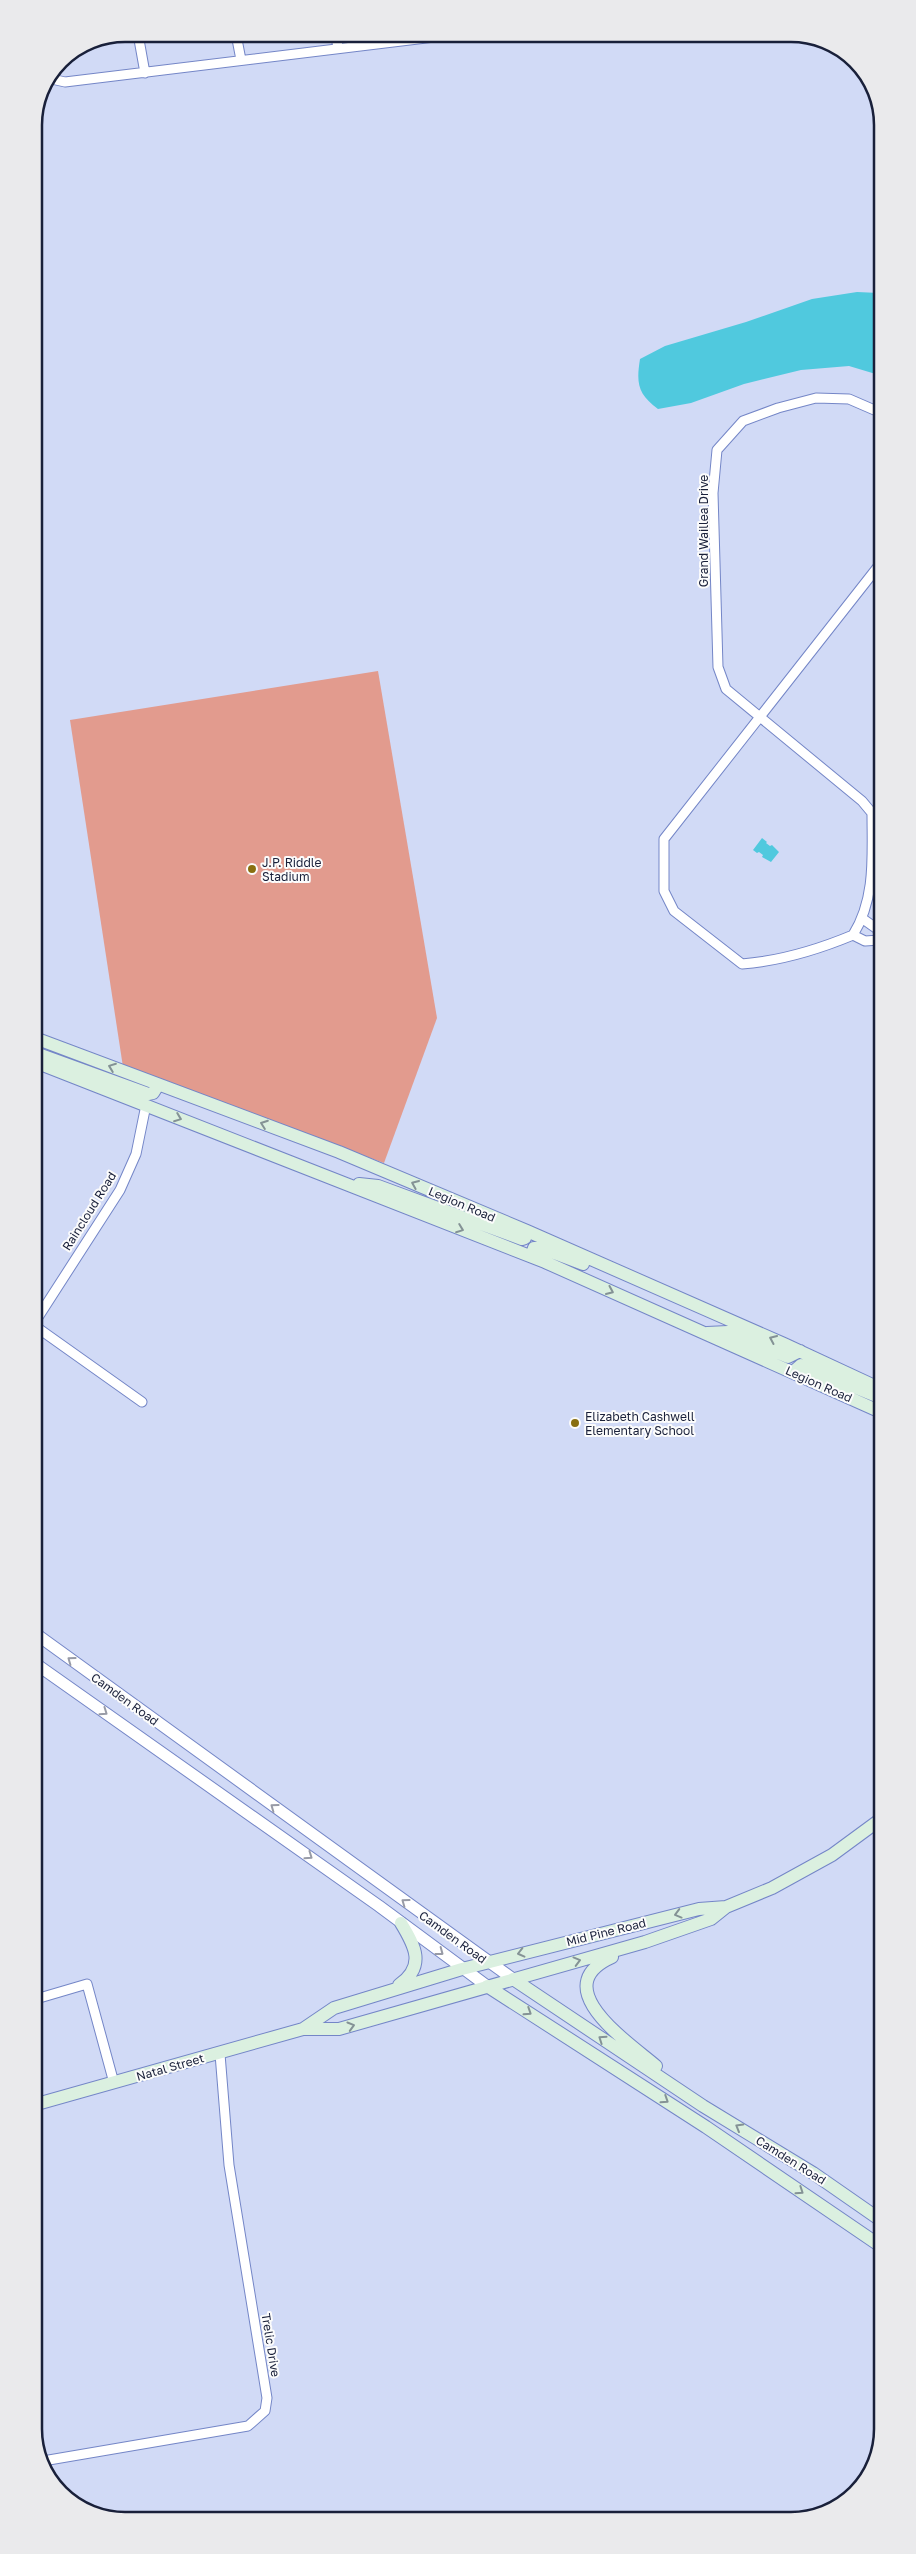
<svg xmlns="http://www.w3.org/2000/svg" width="916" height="2554" font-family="'Golos Text',sans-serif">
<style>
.green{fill:#e29b8e}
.water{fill:#50c9de}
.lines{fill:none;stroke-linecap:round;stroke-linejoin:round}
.minor-casing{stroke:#7486c7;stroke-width:11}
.tertiary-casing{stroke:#7486c7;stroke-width:13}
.secondary-casing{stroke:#7486c7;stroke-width:14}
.minor{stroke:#fff;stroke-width:9}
.tertiary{stroke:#fff;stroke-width:11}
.secondary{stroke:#dbf0e0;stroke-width:12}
.oneway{stroke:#849295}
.oneway2{stroke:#989ba6}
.poi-dot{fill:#896f10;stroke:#fcfcfc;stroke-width:2}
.labels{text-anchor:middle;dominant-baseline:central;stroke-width:4;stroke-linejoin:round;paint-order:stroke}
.street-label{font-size:12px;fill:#19203a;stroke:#fcfcfc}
.poi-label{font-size:12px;fill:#19203a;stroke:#fcfcfc;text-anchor:start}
.rim{fill:none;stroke:#19203a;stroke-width:2.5}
</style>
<rect width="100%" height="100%" fill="#d1daf6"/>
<path class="green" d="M 378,671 L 437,1018 L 384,1163 L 123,1067 L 70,720 Z"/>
<path class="water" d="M 857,292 L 879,293 L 879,375 L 849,366 L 801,370 L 744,384 L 691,403 L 658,409 C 638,394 636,384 640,359 L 665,346 L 746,322 L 812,299 Z
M 762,838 L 767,842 L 766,843 L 770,846 L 772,845 L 779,852 L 771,862 L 762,857 L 763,855 L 759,852 L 757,853 L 753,850 Z
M 880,1098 L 880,1139 L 876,1133 Z"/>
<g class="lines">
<g class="minor-casing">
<path id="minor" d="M 138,34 L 145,73
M 236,34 L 241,60
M 335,34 L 338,47
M 53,78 L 56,80 L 65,82 L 459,34
M 863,919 L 880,931
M 853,935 C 876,898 872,856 872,813 L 862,801 L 726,689 L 718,667 L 713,493 L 717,450 L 743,421 L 778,408 L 816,398 L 849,399 L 879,412
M 853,935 C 817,950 780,961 742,964 L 674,911 L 664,891 L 664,839 L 880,564
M 853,935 L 865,941 L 880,940
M 35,1322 L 120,1190 L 136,1154 L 146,1105
M 35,1326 L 142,1402
M 36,1679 L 42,1669
M 36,1999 L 87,1984 L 114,2083
M 43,2461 L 248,2426 L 265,2411 L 267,2398 L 229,2165 L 220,2054"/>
</g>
<g class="tertiary-casing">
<path id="tertiary" d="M 36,1634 L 513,1979
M 36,1664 L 379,1906 L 487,1986"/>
</g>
<g class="secondary-casing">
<path id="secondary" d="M 35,1038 L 339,1152 L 527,1231 L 784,1344 L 881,1389
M 35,1053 L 148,1094 L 153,1093 L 158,1085
M 35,1062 L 545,1262 L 881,1412
M 359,1184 L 378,1186 L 522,1239 L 525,1238 L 527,1231
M 531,1256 L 534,1248 L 541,1248 L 583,1264
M 707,1333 L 728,1332 L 788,1357 L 800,1351
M 793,1372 L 801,1365 L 881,1398
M 612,1957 C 545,1987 628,2042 656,2066
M 513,1979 L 703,2106 L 813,2173 L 882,2221
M 399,1985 C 426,1966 415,1946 401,1923
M 487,1986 L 706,2127 L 882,2247
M 303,2029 L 339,2029 L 645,1942 L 711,1919 L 726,1907
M 37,2104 L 303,2029 L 334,2008 L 462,1969 L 699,1909 L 726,1907 L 772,1888 L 832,1855 L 881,1819"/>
</g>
<use href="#minor" class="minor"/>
<use href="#tertiary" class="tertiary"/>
<use href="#secondary" class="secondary"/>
</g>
<defs><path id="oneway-chevron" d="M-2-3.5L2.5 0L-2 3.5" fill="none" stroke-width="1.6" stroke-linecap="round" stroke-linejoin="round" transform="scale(1.25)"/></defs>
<g class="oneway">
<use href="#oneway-chevron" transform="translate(112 1067) rotate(-159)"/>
<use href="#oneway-chevron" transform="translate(178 1118) rotate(21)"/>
<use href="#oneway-chevron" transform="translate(264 1124) rotate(-160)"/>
<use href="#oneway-chevron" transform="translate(415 1184) rotate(-157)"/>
<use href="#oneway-chevron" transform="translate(460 1229) rotate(21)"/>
<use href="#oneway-chevron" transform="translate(610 1291) rotate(24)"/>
<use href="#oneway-chevron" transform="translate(773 1339) rotate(-156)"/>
<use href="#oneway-chevron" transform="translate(678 1914) rotate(165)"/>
<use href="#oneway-chevron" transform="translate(521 1953) rotate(166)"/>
<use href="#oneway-chevron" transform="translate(577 1961) rotate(-15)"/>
<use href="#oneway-chevron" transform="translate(528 2012) rotate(33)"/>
<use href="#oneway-chevron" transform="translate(351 2026) rotate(-16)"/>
<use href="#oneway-chevron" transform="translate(602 2039) rotate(-146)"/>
<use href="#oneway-chevron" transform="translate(665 2100) rotate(33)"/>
<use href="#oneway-chevron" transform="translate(739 2127) rotate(-150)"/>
<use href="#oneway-chevron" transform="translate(800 2191) rotate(34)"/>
</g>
<g class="oneway2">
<use href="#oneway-chevron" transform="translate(71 1660) rotate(-144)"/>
<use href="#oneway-chevron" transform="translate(104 1712) rotate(35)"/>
<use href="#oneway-chevron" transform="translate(274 1807) rotate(-144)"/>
<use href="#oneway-chevron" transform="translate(309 1856) rotate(35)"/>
<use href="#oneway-chevron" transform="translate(405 1902) rotate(-144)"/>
<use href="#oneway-chevron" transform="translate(440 1952) rotate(37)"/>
</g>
<g class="poi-dot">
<circle cx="252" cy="869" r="5"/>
<circle cx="575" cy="1423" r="5"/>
</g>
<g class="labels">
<g class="street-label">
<text transform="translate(703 531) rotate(-90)">Grand Waillea Drive</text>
<text transform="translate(462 1204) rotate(23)">Legion Road</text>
<text transform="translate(89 1211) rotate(-58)">Raincloud Road</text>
<text transform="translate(819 1384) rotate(24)">Legion Road</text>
<text transform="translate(125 1699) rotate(36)">Camden Road</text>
<text transform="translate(606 1932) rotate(-14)">Mid Pine Road</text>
<text transform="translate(453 1937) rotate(36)">Camden Road</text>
<text transform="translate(170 2067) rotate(-16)">Natal Street</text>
<text transform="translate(791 2160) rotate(32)">Camden Road</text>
<text transform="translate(271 2345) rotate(81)">Trelic Drive</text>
</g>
<g class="poi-label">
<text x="262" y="862">J.P. Riddle<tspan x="262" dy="14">Stadium</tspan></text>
<text x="585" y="1416">Elizabeth Cashwell<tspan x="585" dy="14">Elementary School</tspan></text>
</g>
</g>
<path d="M0 0H916V2554H0ZM125 42H791A83 83 0 0 1 874 125V2429A83 83 0 0 1 791 2512H125A83 83 0 0 1 42 2429V125A83 83 0 0 1 125 42Z" fill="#eaeaec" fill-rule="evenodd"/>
<path class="rim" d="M125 42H791A83 83 0 0 1 874 125V2429A83 83 0 0 1 791 2512H125A83 83 0 0 1 42 2429V125A83 83 0 0 1 125 42Z"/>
</svg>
